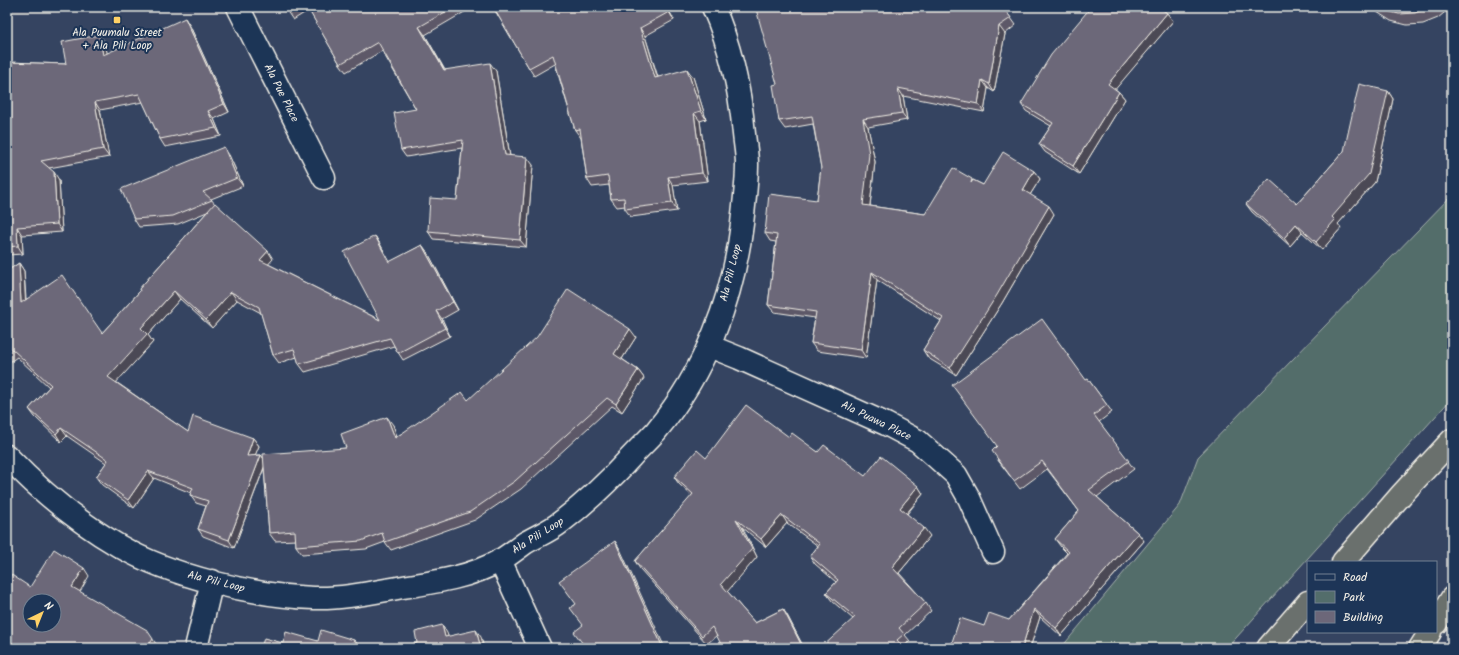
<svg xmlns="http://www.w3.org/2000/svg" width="1459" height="655" font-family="Kalam,sans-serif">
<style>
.green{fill:#536d6b;stroke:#a4afaa}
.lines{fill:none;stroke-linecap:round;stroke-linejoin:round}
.minor-casing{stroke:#f4f1e8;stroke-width:25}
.motorway-casing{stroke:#f4f1e8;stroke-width:25}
.minor{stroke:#1d3557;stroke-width:22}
.motorway{stroke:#6b706d;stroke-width:22}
.wall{fill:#5d5968;stroke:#f4f1e8}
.shaded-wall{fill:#4c4855;stroke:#f4f1e8}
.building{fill:#6c6779;stroke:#f4f1e8;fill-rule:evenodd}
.poi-dot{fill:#ffd166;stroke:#1d3557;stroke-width:1.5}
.labels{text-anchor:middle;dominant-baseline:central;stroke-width:4;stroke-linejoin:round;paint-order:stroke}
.poi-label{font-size:11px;fill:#f4f1e8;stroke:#1d3557}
.street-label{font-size:11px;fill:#f4f1e8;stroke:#1d3557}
</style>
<rect width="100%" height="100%" fill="#354461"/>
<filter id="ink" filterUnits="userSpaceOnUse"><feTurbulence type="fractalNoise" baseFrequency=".025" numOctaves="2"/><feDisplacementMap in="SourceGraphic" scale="8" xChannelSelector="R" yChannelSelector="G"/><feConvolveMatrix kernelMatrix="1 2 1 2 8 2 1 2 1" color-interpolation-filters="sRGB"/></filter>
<g filter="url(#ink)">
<path class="green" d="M 1452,195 L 1452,398 L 1227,648 L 1061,648 L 1180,505 L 1198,457 Z"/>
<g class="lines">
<g class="minor-casing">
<path id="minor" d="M 238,7 L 324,178
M 709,346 L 739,358 L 886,424 L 918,441 L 956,475 L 969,498 L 993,552
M 7,456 C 40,491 78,522 119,546 C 171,576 254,596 314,598 C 344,599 374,592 403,587 C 436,582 471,577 501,560 C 509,555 517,549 525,543 C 537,536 550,531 561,522 C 586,503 610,480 631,457 C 639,448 648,440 656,431 C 705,372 733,299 742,224 C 744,204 747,184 747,164 C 747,154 745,144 744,134 C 740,90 731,47 713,7
M 500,560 L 540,648
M 196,648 L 212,581"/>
</g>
<g class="motorway-casing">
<path id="motorway" d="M 1343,562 L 1402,494 L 1452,440
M 1436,623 L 1452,598
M 1268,648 L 1308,602
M 1420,648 L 1430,632"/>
</g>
<use href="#minor" class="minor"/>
<use href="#motorway" class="motorway"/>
</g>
<path class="wall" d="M 284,7 L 473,7 L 425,35 L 445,70 L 496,71 L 510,156 L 533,165 L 526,247 L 433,239 L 428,231 L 457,200 L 462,148 L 406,157 L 401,150 L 416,109 L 382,51 L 346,72 L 340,64 L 309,10 L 293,20 Z
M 493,7 L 667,7 L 674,20 L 645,36 L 658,77 L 693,77 L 706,119 L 700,121 L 708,181 L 673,185 L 677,211 L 631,217 L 625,209 L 625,206 L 617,207 L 611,199 L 609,185 L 592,187 L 587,179 L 581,138 L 575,130 L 555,64 L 534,76 L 529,68 Z
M 938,7 L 966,10 L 1003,7 L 1016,25 L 1005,34 L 994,92 L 988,88 L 984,112 L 903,96 L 907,120 L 868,127 L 875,162 L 870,206 L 925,214 L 973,180 L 983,185 L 1034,171 L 1040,179 L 1030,195 L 1054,214 L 1002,303 L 956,375 L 928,358 L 923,350 L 941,321 L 877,280 L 866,358 L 817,351 L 811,343 L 815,318 L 774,312 L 768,305 L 776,242 L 770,241 L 765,233 L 817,200 L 821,168 L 813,124 L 785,129 L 779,121 L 777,84 Z
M 1373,7 L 1451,7 L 1438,18 L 1423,24 L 1407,25 L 1391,21 L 1377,12 Z
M 1167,13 L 1173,21 L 1115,89 L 1119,92 L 1125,99 L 1079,174 L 1045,152 L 1039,144 L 1051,126 L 1026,111 L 1021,104 Z
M 190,26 L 229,112 L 214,119 L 221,136 L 165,147 L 160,139 L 143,102 L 100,110 L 109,157 L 49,168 L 59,180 L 62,232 L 22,235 L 23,254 L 7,255 L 7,62 L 66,64 L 105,42 L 107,54 Z
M 1388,91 L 1393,99 L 1375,182 L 1338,224 L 1341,228 L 1322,250 L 1302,232 L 1290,246 L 1252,212 L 1246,204 L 1297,204 L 1344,151 Z
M 229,155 L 243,186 L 211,199 L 215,204 L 273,259 L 268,264 L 380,320 L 375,236 L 380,244 L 390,262 L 422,245 L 428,253 L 458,310 L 442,319 L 450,336 L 403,360 L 394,346 L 305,372 L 299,364 L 297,357 L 279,363 L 273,355 L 261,313 L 237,300 L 212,328 L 180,299 L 148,335 L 153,342 L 116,382 L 188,432 L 253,438 L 259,446 L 255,455 L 261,455 L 263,458 L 346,448 L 393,425 L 397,436 L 468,400 L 636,337 L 622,359 L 638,370 L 644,378 L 622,412 L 612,406 L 521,489 L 475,520 L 391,550 L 385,542 L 366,549 L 302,554 L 296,546 L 296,540 L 275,541 L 269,533 L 264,468 L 234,548 L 203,536 L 198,529 L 206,506 L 196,503 L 190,495 L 191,493 L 154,478 L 134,508 L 102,485 L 96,477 L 106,463 L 67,436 L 61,442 L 35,417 L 29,409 L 49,387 L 17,357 L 7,364 L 7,271 L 19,263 L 24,271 L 26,299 L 102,333 L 140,291 L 139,289 L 207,212 L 178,224 L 139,227 L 134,219 Z
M 1088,379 L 1112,412 L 1099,422 L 1134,469 L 1097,497 L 1138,533 L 1144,541 L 1061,636 L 1040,617 L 1030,648 L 950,648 L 984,626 L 1009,620 L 1067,553 L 1061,547 L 1055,539 L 1079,511 L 1047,469 L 1020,489 L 997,459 Z
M 789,437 L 865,476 L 918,486 L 923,494 L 907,514 L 930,536 L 899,573 L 926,603 L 931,611 L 905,635 L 910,641 L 903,647 L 853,619 L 832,601 L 826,593 L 836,582 L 815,564 L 810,556 L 818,546 L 787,523 L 766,547 L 742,527 L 757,557 L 727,591 L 755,623 L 783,609 L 788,617 L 804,648 L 723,648 L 717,635 L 707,644 L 640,569 L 635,561 L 692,496 L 679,484 L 674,477 L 706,458 Z"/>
<path class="shaded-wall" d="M 666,7 L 667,7 L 674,20 L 669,12 Z
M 1167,13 L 1173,21 L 1113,92 L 1108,84 Z
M 185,18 L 190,26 L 229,112 L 224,104 Z
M 999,26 L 1005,34 L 994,92 L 989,84 Z
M 419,27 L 425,35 L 449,78 L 444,70 Z
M 640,28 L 645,36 L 660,86 L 655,78 Z
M 99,35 L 105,42 L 109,63 L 103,55 Z
M 490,63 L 496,71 L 511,163 L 505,155 Z
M 687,69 L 693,77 L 706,119 L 701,111 Z
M 982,80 L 988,88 L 984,112 L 978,104 Z
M 898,88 L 903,96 L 907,120 L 902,113 Z
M 1388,91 L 1393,99 L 1375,182 L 1338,224 L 1341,228 L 1322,250 L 1316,242 Z
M 1119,92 L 1125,99 L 1079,174 L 1073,166 Z
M 95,102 L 100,110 L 109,157 L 103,149 Z
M 208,111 L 214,119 L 221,136 L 216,128 Z
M 694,113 L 700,121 L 708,181 L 702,173 Z
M 863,119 L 868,127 L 875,162 L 869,213 L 863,205 Z
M 224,147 L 229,155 L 243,186 L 237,178 Z
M 527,157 L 533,165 L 526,247 L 520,240 Z
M 1034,171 L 1040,179 L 1028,198 L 1023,190 Z
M 54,172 L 59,180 L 62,232 L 57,224 Z
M 668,177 L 673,185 L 677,211 L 672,203 Z
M 1049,206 L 1054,214 L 1002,303 L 956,375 L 950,368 Z
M 1296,224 L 1302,232 L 1290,246 L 1284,238 Z
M 17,227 L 22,235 L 23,254 L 18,246 Z
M 375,236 L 380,244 L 394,270 L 389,262 Z
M 422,245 L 428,253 L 458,310 L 453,302 Z
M 268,251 L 273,259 L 265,268 L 260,260 Z
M 19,263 L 24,271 L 26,310 L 21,303 Z
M 872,272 L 877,280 L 866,358 L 861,350 Z
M 174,291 L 180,299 L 148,335 L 153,342 L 114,385 L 108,377 L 141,328 Z
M 231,292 L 237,300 L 212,328 L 206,320 Z
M 436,311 L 442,319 L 450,336 L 445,328 Z
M 630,329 L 636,337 L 620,362 L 614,354 Z
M 638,370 L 644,378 L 622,412 L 616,404 Z
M 387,417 L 393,425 L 400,446 L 395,438 Z
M 61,428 L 67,436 L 61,442 L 56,434 Z
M 253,438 L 259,446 L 252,463 L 247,456 Z
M 261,455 L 266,462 L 234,548 L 229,540 Z
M 148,471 L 154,478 L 134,508 L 128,500 Z
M 918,486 L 923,494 L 905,515 L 900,508 Z
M 782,515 L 787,523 L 766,547 L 761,539 Z
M 736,519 L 742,527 L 757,557 L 727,592 L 721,584 Z
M 924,528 L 930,536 L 898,574 L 892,567 Z
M 1138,533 L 1144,541 L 1061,636 L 1056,628 Z
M 615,541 L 620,549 L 665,648 L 663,648 Z
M 84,568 L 89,576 L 78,595 L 72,587 Z
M 783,609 L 788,617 L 804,648 L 803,648 Z
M 1034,609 L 1040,617 L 1030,648 L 1022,648 Z
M 442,625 L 447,633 L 451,645 L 445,637 Z
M 476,630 L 481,637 L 484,648 L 481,648 Z
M 152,638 L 158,647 L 157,648 L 147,648 Z
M 354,640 L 360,647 L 359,648 L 352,648 Z"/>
<path class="building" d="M 284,7 L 295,7 L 287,12 Z
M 307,7 L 454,7 L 419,27 L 444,70 L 490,63 L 505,155 L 527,157 L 520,240 L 428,231 L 430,198 L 457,200 L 463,140 L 401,150 L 394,113 L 416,109 L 378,42 L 340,64 Z
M 493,7 L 666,7 L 669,12 L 640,28 L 655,78 L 687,69 L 701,111 L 694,113 L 702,173 L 668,177 L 672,203 L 625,209 L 624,198 L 611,199 L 608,176 L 587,179 L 580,129 L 575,130 L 553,55 L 529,68 Z
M 764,7 L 935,7 L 935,9 L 939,7 L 964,7 L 966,10 L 970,7 L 1003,7 L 1011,18 L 999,26 L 989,84 L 982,80 L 978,104 L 898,88 L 902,113 L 863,119 L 869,154 L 863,205 L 925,214 L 953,168 L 972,179 L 971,183 L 973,180 L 983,185 L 1003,152 L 1034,171 L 1023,190 L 1049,206 L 997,295 L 950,368 L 923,350 L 943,318 L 872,272 L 861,350 L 811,343 L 816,312 L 768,305 L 777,235 L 765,233 L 769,194 L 817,200 L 821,168 L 812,116 L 779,121 L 773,85 L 777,84 L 756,9 Z
M 1091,7 L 1159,7 L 1167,13 L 1108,84 L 1119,92 L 1073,166 L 1039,144 L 1053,123 L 1021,104 L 1051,55 Z
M 1378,7 L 1430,7 L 1415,13 L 1399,14 L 1383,10 Z
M 185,18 L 224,104 L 208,111 L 216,128 L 160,139 L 139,94 L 95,102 L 103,149 L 41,161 L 54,172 L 57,224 L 17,227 L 18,246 L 7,247 L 7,62 L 66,64 L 62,42 L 99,35 L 103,55 Z
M 1359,84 L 1388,91 L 1369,174 L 1332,217 L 1335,220 L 1316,242 L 1296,224 L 1284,238 L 1246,204 L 1269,179 L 1297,204 L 1344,151 Z
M 224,147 L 237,178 L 203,192 L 212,200 L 173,216 L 134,219 L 121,189 Z
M 215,203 L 268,251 L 260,260 L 380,320 L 344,252 L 375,236 L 389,262 L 422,245 L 453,302 L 436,311 L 445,328 L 398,353 L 390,338 L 299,364 L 294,349 L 273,355 L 259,307 L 231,292 L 206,320 L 174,291 L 141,328 L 147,334 L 108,377 L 188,432 L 193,416 L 253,438 L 247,456 L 261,455 L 229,540 L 198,529 L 208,501 L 190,495 L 193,488 L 148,471 L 128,500 L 96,477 L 108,460 L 61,428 L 56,434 L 29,409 L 51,385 L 12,349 L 7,352 L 7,271 L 19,263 L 21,303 L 62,275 L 102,333 L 140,291 L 139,289 Z
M 568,289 L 630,329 L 614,354 L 638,370 L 616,404 L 607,398 L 515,481 L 470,512 L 385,542 L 382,533 L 361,541 L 296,546 L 295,531 L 269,533 L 263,454 L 346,448 L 341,434 L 387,417 L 395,438 L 462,392 L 468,400 L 537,337 Z
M 1042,319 L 1086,380 L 1088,379 L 1107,405 L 1094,415 L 1129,461 L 1089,490 L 1138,533 L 1056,628 L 1034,609 L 1022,648 L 950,648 L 960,618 L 984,626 L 989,613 L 1009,620 L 1069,552 L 1055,539 L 1079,511 L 1042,461 L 1014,481 L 992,451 L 997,446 L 952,385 Z
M 746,405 L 789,437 L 792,433 L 818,452 L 824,445 L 865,476 L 881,456 L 918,486 L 900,508 L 924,528 L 892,567 L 926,603 L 899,628 L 904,634 L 897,640 L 904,648 L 821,648 L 855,617 L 826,593 L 838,580 L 810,556 L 820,544 L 782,515 L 761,539 L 736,519 L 752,549 L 721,584 L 755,623 L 783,609 L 803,648 L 723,648 L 712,627 L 702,636 L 635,561 L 693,494 L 674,477 L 697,450 L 706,458 Z
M 615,541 L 663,648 L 586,648 L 574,632 L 583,625 L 570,608 L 576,604 L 559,581 Z
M 54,549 L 84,568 L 72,587 L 147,630 L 153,639 L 147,648 L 7,648 L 7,572 L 30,587 ZM 30,601 L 54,601 L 54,625 L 30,625 Z
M 442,625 L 445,637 L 476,630 L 481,648 L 398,648 L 417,643 L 415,632 Z
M 321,630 L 354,640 L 352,648 L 261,648 L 264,638 L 283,643 L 286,632 L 318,641 Z"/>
</g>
<rect class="poi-dot" x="113" y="16" width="8" height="8" rx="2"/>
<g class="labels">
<g class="poi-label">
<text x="117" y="33">Ala Puumalu Street<tspan x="117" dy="13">+ Ala Pili Loop</tspan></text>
</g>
<g class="street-label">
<text transform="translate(281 93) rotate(63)">Ala Pue Place</text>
<text transform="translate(731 273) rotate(-76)">Ala Pili Loop</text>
<text transform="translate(876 421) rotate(26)">Ala Puawa Place</text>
<text transform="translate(538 536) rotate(-32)">Ala Pili Loop</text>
<text transform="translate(216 582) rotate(14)">Ala Pili Loop</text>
</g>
</g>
<rect width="1459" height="655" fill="none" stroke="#1d3557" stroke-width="24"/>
<rect x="12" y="12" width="1435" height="631" fill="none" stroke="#f4f1e8" stroke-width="1.5" filter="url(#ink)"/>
<rect x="1307" y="561" width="130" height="72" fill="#1d3557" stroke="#738091"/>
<rect x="1315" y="574" width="20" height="6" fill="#1d3557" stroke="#738091"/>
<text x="1343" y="581" font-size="12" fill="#f4f1e8">Road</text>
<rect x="1315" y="591" width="20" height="12" fill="#536d6b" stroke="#738091"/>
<text x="1343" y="601" font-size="12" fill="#f4f1e8">Park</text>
<rect x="1315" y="611" width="20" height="12" fill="#6c6779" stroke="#738091"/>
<text x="1343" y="621" font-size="12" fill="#f4f1e8">Building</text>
<g transform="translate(42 613) rotate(43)"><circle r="19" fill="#1d3557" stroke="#738091"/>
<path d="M0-3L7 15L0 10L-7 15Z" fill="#ffd166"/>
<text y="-6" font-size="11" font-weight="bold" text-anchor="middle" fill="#f4f1e8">N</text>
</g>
</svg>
